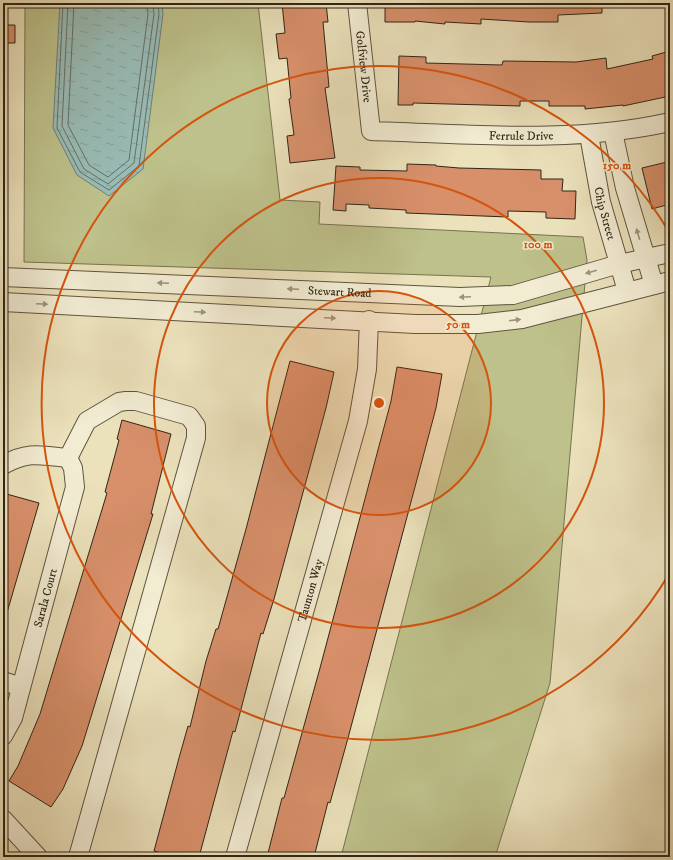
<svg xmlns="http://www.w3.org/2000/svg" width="673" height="860" font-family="'IM FELL DW Pica',serif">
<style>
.grass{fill:#bec18b;stroke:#777350}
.water{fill:url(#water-ripples);stroke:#6f8076}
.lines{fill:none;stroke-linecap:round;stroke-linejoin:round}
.shore{stroke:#647066;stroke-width:1}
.building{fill:#d8906b;stroke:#302516}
.minor-casing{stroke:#5f543f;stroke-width:20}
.minor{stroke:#f2ecd3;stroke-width:18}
.oneway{fill:#9b927e}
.ring{fill:none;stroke:#d6540d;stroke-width:2}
.labels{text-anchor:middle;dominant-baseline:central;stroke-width:3;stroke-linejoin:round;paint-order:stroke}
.street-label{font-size:12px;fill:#302516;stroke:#f2ecd3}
.centre{fill:#d6540d;stroke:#f2ecd3;stroke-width:2}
.ring-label{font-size:12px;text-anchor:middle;font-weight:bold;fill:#d6540d;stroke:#f2ecd3;stroke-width:3;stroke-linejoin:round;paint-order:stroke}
</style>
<defs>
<pattern id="water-ripples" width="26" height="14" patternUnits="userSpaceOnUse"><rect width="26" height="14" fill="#99bcb6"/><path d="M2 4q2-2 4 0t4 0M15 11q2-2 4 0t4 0" fill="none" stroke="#84a19c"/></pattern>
</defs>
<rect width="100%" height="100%" fill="#ebe1bb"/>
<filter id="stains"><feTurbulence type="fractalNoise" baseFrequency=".005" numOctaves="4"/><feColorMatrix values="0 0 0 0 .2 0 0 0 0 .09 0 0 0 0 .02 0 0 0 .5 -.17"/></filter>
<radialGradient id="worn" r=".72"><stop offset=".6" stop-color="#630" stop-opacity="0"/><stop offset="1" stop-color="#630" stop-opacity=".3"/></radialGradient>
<path class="grass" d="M 25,3 L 258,3 L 280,200 L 320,202 L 319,224 L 583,237 L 587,260 L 550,683 L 495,857 L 341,857 L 491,277 L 24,262 Z"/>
<path class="water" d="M 60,3 L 162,3 L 163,14 L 143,169 L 109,196 L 77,175 L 53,128 Z"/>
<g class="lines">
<path class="shore" d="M 63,3 L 57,128 L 80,172 L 109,190 L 139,166 L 159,14 L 158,3
M 68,3 L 62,126 L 84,169 L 108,184 L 134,163 L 154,14 L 153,3
M 74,3 L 68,125 L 89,165 L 108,177 L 129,160 L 148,14 L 147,3"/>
</g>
<path class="building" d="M 282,3 L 326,3 L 328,22 L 323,22 L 329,87 L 325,88 L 335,158 L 290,163 L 287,136 L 294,135 L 289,99 L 291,98 L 287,58 L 279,59 L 276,34 L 285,33 Z
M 385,3 L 602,3 L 602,13 L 558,15 L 558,22 L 529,22 L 481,19 L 481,24 L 445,22 L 445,24 L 415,21 L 415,22 L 385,22 Z
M 3,25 L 15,25 L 15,43 L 3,43 Z
M 670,51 L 670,96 L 623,106 L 623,105 L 585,109 L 585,106 L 549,106 L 549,101 L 520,101 L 520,106 L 413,103 L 413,105 L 398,105 L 399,56 L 426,57 L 426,63 L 502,65 L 503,61 L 576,62 L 606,58 L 607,69 L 653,59 L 652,56 Z
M 667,162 L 670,173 L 670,204 L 652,209 L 642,168 Z
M 407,164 L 436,165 L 436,166 L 459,168 L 541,170 L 541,179 L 563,179 L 562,191 L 576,191 L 575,219 L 546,218 L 546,212 L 508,211 L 508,217 L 406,213 L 406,210 L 369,208 L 369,205 L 346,204 L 346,211 L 333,210 L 336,166 L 360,167 L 360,170 L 407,171 Z
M 290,361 L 334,372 L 326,408 L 274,599 L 263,634 L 261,633 L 235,732 L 233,731 L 199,857 L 176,857 L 154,851 L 179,758 L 188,726 L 190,727 L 206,661 L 216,629 L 218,629 L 246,529 Z
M 397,367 L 442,374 L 436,408 L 427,442 L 348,738 L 330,803 L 328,802 L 314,857 L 267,857 L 282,798 L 284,798 L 320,668 L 391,401 Z
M 122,420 L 171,434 L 151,514 L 153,514 L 90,720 L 82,746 L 63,789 L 51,807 L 9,781 L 18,766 L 40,714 L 107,493 L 105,492 L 119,440 L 117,439 Z
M 3,493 L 39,503 L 6,616 L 3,615 Z"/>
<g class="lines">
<g class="minor-casing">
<g id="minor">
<path id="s1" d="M 357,3 L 371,131 C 471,134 572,144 670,122"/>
<path d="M 613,132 L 625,188 L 654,285"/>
<path id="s2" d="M 589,135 L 601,202 L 627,291"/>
<path id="s3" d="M 3,277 L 460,297 L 513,295 L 619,264 L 670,253"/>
<path d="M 3,302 L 415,324 L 478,324 L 522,319 L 670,281"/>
<path d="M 68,458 L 87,421 L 119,402 L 126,401 L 136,401 L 189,416 L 196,426 L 196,438 L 78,857"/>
<path d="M 3,465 C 28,451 40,455 68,458"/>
<path d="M 3,681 L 21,687"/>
<path id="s4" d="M 3,736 L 13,718 L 75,487 L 73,468 L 68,458"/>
<path d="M 3,819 L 38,857"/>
<path id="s5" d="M 235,857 L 358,421 L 367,369 L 369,320"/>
</g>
</g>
<use href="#minor" class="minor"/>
</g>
<defs><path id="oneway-solid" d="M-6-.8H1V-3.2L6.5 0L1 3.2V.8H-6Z"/></defs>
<g class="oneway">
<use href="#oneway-solid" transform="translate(638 234) rotate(-106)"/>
<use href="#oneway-solid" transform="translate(591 272) rotate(164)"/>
<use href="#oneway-solid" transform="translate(163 283) rotate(-178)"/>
<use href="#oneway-solid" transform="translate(293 289) rotate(-177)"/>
<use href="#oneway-solid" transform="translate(465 297) rotate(178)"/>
<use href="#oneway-solid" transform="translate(42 304) rotate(3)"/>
<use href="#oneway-solid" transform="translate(200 312) rotate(3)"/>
<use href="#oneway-solid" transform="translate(330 318) rotate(3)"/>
<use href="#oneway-solid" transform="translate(515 320) rotate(-7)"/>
</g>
<circle cx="379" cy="403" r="112" fill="#d6540d" fill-opacity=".12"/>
<g class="ring">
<circle cx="379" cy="403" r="112"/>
<circle cx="379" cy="403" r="225"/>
<path d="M669 574A337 337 0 1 1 669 232"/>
</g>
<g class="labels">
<g class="street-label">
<text stroke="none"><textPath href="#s1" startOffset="64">Golfview Drive</textPath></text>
<text stroke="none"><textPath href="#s1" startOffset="279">Ferrule Drive</textPath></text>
<text stroke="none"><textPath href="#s2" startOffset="80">Chip Street</textPath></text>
<text stroke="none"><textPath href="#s3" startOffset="337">Stewart Road</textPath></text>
<text stroke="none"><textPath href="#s5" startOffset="277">Taunton Way</textPath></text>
<text stroke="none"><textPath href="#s4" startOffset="145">Sarala Court</textPath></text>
</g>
</g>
<circle cx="379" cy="403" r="6" class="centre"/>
<g class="ring-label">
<text x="617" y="169">150 m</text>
<text x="538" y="248">100 m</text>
<text x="458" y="328">50 m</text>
</g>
<rect width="673" height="860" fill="none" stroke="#ebe1bb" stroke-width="16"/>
<rect x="4" y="4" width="665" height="852" fill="none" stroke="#302516" stroke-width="2"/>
<rect x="8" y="8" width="657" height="844" fill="none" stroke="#302516"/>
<rect width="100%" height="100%" filter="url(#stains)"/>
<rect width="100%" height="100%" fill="url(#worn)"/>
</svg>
